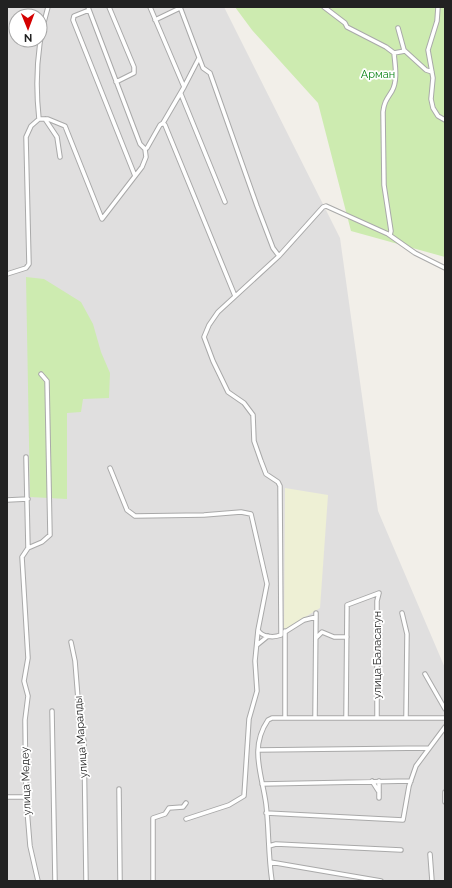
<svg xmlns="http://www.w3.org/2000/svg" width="452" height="888" font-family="Raleway,sans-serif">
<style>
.residential{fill:#e0dfdf;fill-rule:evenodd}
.farmland{fill:#eef0d5}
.grass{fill:#cdebb0}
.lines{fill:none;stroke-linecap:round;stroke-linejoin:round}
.street-casing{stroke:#a9a9a9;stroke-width:5.5}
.street{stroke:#fff;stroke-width:3.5}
.labels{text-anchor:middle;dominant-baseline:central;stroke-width:3.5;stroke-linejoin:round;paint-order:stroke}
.park-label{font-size:11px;fill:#0c8416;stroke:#fff}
.street-label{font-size:11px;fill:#222;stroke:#fff}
</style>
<rect width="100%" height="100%" fill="#f2efe9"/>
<path class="residential" d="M 7,7 L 224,7 L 340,238 L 378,511 L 445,668 L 445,881 L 7,881 ZM 16,16 L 40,16 L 40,40 L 16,40 Z"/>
<path class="farmland" d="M 285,488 L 328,495 L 320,608 L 284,630 Z"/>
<path class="grass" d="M 235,7 L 445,7 L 445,257 L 351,231 L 318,103 L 252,30 Z
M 26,277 L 44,279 L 81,302 L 93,324 L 101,352 L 110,373 L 109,398 L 83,399 L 81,412 L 67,413 L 67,499 L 30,497 Z"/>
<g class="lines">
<g class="street-casing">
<path id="street" d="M 88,7 L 140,144 L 145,149 L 147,148 L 160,125 L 163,123 L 165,125 L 235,296
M 109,7 L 134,67 L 134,73 L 116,82
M 150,7 L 184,87 L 199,58
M 180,7 L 203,68 L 210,73 L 257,206 L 273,248 L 279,256 L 323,207 L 326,206 L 388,234 L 415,253 L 445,268
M 324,7 L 345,23 L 347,27 L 386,47 L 394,53 C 395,65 398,80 392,91 C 387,99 384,102 383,112 L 384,185 L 391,231 L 390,235
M 438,7 L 437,21 L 428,50 L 433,78 L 431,99 L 433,108 L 438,116 L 445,120
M 89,10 L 74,16 L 73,20 L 135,176
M 155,20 L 180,8
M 398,28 L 404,50 L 426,70 L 432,72
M 394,53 L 405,51
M 181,94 L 225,202
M 39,119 L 48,119 L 65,126 L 102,219 L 142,167 L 146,157 L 145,149
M 45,119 L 57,137 L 60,157
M 163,123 L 184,87
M 7,274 L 26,268 L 29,264 L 26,137 L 31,126 L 39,119 C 35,82 37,43 48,7
M 26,457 L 28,548 L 22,557 L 28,658 L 24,681 L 28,696 L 25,720 L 26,797 L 30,846 L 38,881
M 110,468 L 127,510 L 135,516 L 204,515 L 241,512 L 251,514 L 267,584 L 258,630 C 262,637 273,638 281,635 L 280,486 L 278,482 L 266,474 L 261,461 L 254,441 L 253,415 L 244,403 L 228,392 L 213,361 L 204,337 L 209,325 L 218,312 L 279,256
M 7,500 L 28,499
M 28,548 L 42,542 L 50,535 L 47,381 L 41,374
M 402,613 L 407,634 L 406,717
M 285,632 L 304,620 L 316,617
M 316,638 L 322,632 L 334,637 L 347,637
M 71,642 L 75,661 L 80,724 L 84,741 L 86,881
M 257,645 L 268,636
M 425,674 L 445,709
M 52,711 L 55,881
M 285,718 L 285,631
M 315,718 L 316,613
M 346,718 L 347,605 L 379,593
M 377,718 L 377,601 L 379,593
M 258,750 L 429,748
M 372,781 L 379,792
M 379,781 L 379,798
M 262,784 L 411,781
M 119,789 L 120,881
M 445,792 L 445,802
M 7,797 L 26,797
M 266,813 L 403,820 L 409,786 L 416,766 L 445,727
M 186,819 L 229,805 L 244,796 L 249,719 L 257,691 L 255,661 L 258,630
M 269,846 L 276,844 L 401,850
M 430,854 L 432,881
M 270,862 L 381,881
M 153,881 L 153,818 L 165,814 L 169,808 L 183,807 L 186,803
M 272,881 C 268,855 269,829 266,804 C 262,774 249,748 268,720 L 272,718 L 445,718"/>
</g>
<use href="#street" class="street"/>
</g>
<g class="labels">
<g class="park-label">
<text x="378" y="74">Арман</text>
</g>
<g class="street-label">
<text transform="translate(377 655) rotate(-90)">улица Баласагун</text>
<text transform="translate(81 737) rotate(-94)">улица Маралды</text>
<text transform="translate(26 781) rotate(-92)">улица Медеу</text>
</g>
</g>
<rect width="452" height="888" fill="none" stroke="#222222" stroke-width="16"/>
<g transform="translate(28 28) rotate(179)"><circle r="19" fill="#ffffff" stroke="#a7a7a7"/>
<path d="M0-3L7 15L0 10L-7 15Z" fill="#d40000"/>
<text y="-6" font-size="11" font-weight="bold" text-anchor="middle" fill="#222222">N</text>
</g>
</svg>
